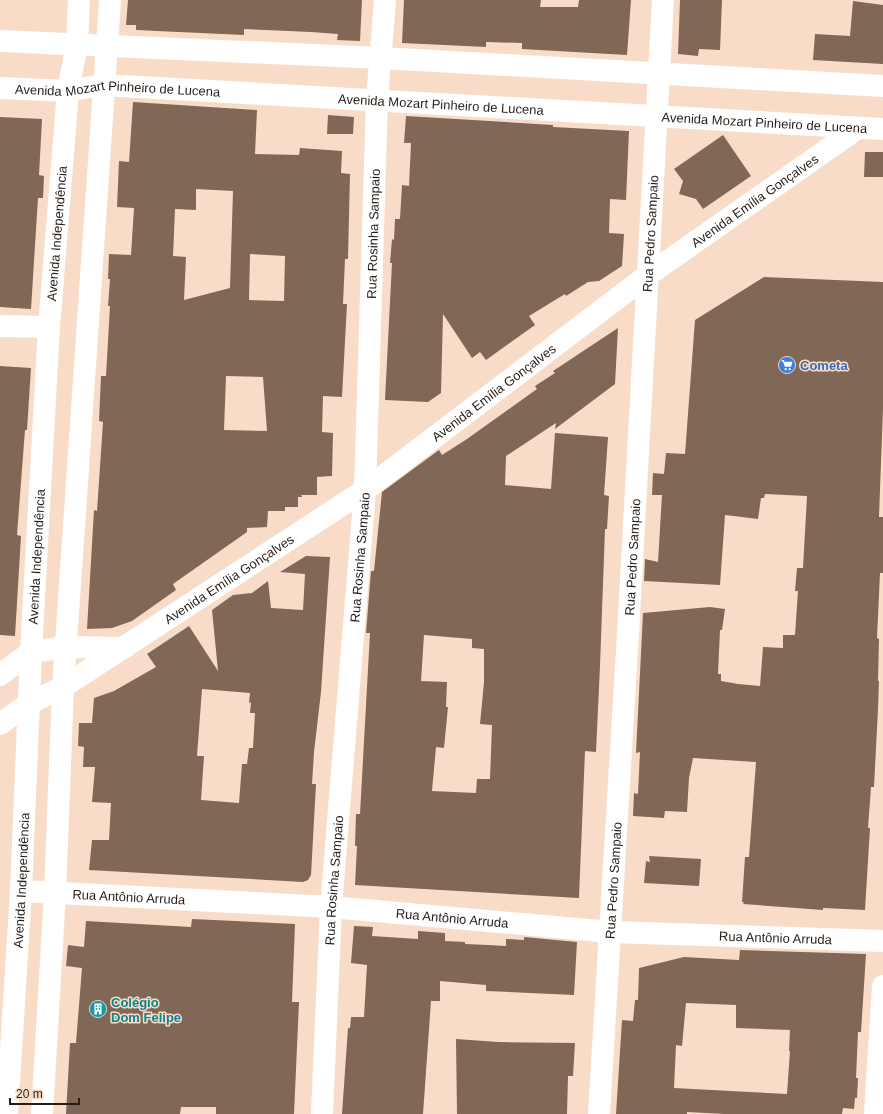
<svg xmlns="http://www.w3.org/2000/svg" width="883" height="1114" font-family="Arial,sans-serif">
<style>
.building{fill:#816756;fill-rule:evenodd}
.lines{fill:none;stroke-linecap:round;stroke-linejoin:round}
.street{stroke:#fff;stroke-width:22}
.secondary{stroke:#fff;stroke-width:22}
.labels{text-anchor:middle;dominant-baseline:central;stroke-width:3;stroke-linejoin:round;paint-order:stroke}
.street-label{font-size:13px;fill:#281d16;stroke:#f9dcc8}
.shop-label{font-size:13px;font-weight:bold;fill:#366cbe;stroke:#f9dcc8;text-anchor:start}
.culture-label{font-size:13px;font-weight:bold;fill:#0d838f;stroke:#f9dcc8;text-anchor:start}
</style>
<rect width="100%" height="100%" fill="#f9dcc8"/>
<path class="building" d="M 128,0 L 362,0 L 360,41 L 337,40 L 338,34 L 311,32 L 244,29 L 244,35 L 136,30 L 136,25 L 126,25 Z
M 404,0 L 541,0 L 540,7 L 578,7 L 579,0 L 631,0 L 627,55 L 522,49 L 522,43 L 486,42 L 486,47 L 402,43 Z
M 680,0 L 722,0 L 720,50 L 699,49 L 698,56 L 678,54 Z
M 853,1 L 883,5 L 883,64 L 813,60 L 815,34 L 850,36 Z
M 133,102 L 257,110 L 255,154 L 299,155 L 300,148 L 342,151 L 341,173 L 350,174 L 348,259 L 345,259 L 343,304 L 347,304 L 342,397 L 323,396 L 322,432 L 333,433 L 332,476 L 317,477 L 317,495 L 301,495 L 302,497 L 298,497 L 298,507 L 285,507 L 285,511 L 268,511 L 267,527 L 247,528 L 247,532 L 173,584 L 176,590 L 132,621 L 112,628 L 87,629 L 94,510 L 97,511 L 103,422 L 99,421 L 101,376 L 106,376 L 110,306 L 108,306 L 110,279 L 108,279 L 109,254 L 131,255 L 134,208 L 117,207 L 119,161 L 129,162 ZM 196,189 L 233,191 L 230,288 L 184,300 L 186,257 L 173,256 L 175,209 L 196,210 ZM 250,254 L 285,256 L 284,301 L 249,300 ZM 226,376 L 263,377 L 267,431 L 224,430 Z
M 328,115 L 354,117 L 353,134 L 327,134 Z
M 406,116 L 553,125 L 553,127 L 629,131 L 626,200 L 610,199 L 609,233 L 624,234 L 622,266 L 599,281 L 588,282 L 566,296 L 565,294 L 529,316 L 535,325 L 486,360 L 480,352 L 472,358 L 443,314 L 441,393 L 428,402 L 385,400 L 392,263 L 390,263 L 392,239 L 394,240 L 395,219 L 400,219 L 402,185 L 409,186 L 411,143 L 404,143 Z
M 0,117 L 42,119 L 39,175 L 44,176 L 43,198 L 38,198 L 31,309 L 0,307 Z
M 723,135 L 751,176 L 703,209 L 696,199 L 679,194 L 683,181 L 674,169 Z
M 865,152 L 883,152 L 883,177 L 864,177 Z
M 764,277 L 883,282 L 883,409 L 879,517 L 883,517 L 883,573 L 880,573 L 877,638 L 879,639 L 878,681 L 879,681 L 878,709 L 874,787 L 871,787 L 868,828 L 870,828 L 865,910 L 823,908 L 823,910 L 743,904 L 744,902 L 742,902 L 745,857 L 749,857 L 756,762 L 693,758 L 689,778 L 687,812 L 665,811 L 664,818 L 633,816 L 634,793 L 638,794 L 640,752 L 636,753 L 643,613 L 710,607 L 725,609 L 722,630 L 720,630 L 718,674 L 721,674 L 721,681 L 738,684 L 760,686 L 763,647 L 783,648 L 783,635 L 795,635 L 798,591 L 795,591 L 797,568 L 803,568 L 807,496 L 765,494 L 764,498 L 761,498 L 758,519 L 725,515 L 720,585 L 644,581 L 645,559 L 658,562 L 662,495 L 652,495 L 653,473 L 664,474 L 666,453 L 685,454 L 695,320 Z
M 618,328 L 615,384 L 555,429 L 556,423 L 506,456 L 505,485 L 551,489 L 555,433 L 608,437 L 604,495 L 609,496 L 607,529 L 605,529 L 600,666 L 596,752 L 585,751 L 579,898 L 355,885 L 357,846 L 355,846 L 356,814 L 360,814 L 370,633 L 366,633 L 371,571 L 374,571 L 382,492 L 439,450 L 442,455 L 467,439 L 537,389 L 535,386 L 555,373 L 553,371 ZM 424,635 L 472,639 L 472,648 L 484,649 L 484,682 L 480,724 L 492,725 L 490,779 L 477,779 L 476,793 L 432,791 L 436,747 L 444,748 L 448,707 L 446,707 L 447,682 L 421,681 Z
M 0,366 L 31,368 L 27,430 L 25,430 L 17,535 L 21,536 L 15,636 L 0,635 Z
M 306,556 L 330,557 L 321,692 L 314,752 L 312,784 L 316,784 L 311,875 L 308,880 L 303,882 L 89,870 L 92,840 L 109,840 L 111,803 L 92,802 L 95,767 L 83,767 L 84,747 L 78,746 L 79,723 L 92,723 L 94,698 L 114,691 L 156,667 L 147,654 L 189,626 L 218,671 L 212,610 L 233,595 L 252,593 L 268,581 L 271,608 L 303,610 L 305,574 L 280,572 ZM 202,689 L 250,693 L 249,703 L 251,702 L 250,713 L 255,713 L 253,748 L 249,748 L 247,764 L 242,764 L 239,803 L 201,800 L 204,756 L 197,756 Z
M 649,856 L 701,859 L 699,886 L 644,883 L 646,861 L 650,862 Z
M 192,919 L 295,924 L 292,1002 L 299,1002 L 294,1114 L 216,1114 L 216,1107 L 181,1107 L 180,1114 L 66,1114 L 70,1043 L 76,1043 L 82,968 L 66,966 L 68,945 L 84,947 L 86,921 L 191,927 Z
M 354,926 L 373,927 L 372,936 L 418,939 L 418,931 L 445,933 L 445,941 L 465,942 L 465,944 L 488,945 L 506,946 L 506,939 L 524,940 L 524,937 L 577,942 L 574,995 L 486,991 L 486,985 L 440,981 L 440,1001 L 431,1001 L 423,1114 L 342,1114 L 348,1028 L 350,1028 L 351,1017 L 364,1017 L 367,965 L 351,963 Z
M 740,950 L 866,954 L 861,1032 L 858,1032 L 856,1078 L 858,1078 L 857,1098 L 855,1098 L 854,1109 L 843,1108 L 842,1114 L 725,1114 L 687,1112 L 687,1114 L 616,1114 L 622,1020 L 633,1021 L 635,1000 L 638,1000 L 639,968 L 684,957 L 739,960 ZM 686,1003 L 736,1005 L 736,1028 L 790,1030 L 789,1051 L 790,1051 L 787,1094 L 674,1088 L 676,1045 L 682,1046 Z
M 456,1039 L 498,1042 L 575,1043 L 573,1076 L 568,1076 L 567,1114 L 457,1114 Z"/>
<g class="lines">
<g class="street">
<path d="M 0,326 L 49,327"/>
<path d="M 66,647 L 124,648"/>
<path id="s1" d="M 63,687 L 365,490 L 648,275 L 858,128"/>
<path id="s2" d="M 21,891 L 331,907 L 611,932 L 883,941"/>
<path id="s3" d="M 322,1114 L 331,907 L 365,490 L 377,100 L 385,0"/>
<path id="s4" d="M 599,1114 L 628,634 L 663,0"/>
<path d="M 875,1114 L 883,986"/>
</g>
<g class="secondary">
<path d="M 0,41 L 381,58 L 883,86"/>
<path id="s5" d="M 0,88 L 68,91 L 103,85 L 883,129"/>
<path d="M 0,675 L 31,652 L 66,647"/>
<path d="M 0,724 L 28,704 L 63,687"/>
<path id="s6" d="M 7,1114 L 21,891 L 31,652 L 49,327 L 68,91 L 77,44 L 79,0"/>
<path d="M 42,1114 L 55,893 L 63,687 L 110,0"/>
</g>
</g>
<defs>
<g id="supermarket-disc" transform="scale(0.9)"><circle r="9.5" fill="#3f7fe0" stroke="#f9dcc8"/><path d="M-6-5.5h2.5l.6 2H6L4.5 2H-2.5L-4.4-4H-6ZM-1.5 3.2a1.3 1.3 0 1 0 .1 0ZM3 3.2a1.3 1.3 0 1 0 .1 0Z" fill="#fff"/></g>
<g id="building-disc" transform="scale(0.9)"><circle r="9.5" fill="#0f9aa8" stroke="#f9dcc8"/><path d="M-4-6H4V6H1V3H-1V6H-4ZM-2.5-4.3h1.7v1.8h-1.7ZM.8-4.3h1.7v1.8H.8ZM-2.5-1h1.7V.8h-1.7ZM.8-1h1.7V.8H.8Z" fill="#fff"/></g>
</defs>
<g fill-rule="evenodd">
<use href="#supermarket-disc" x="787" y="365"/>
<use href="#building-disc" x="98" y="1009"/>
</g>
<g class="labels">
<g class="street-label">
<text stroke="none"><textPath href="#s5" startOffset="118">Avenida Mozart Pinheiro de Lucena</textPath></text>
<text stroke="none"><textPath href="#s5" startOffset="442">Avenida Mozart Pinheiro de Lucena</textPath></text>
<text stroke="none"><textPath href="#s5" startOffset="766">Avenida Mozart Pinheiro de Lucena</textPath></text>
<text stroke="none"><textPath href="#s1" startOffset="846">Avenida Emília Gonçalves</textPath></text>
<text stroke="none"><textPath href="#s6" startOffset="882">Avenida Independência</textPath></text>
<text stroke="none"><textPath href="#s3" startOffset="882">Rua Rosinha Sampaio</textPath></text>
<text stroke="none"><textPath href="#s4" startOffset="882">Rua Pedro Sampaio</textPath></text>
<text stroke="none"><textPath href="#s1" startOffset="522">Avenida Emília Gonçalves</textPath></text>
<text stroke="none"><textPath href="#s6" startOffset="558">Avenida Independência</textPath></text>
<text stroke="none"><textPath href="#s3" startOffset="558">Rua Rosinha Sampaio</textPath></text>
<text stroke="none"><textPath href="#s4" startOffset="558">Rua Pedro Sampaio</textPath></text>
<text stroke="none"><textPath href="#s1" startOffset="198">Avenida Emília Gonçalves</textPath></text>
<text stroke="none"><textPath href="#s6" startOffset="234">Avenida Independência</textPath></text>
<text stroke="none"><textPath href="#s3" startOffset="234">Rua Rosinha Sampaio</textPath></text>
<text stroke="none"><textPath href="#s4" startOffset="234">Rua Pedro Sampaio</textPath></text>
<text stroke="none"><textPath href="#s2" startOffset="108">Rua Antônio Arruda</textPath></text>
<text stroke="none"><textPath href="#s2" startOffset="432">Rua Antônio Arruda</textPath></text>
<text stroke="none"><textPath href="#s2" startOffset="756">Rua Antônio Arruda</textPath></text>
</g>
<g class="shop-label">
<text x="800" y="365">Cometa</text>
</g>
<g class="culture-label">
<text x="111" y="1002">Colégio<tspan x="111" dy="15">Dom Felipe</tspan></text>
</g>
</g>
<path d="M10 1098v6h69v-6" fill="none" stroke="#281d16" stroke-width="2"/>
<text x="16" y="1098" font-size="12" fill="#281d16" stroke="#f9dcc8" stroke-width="3" paint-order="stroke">20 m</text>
</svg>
